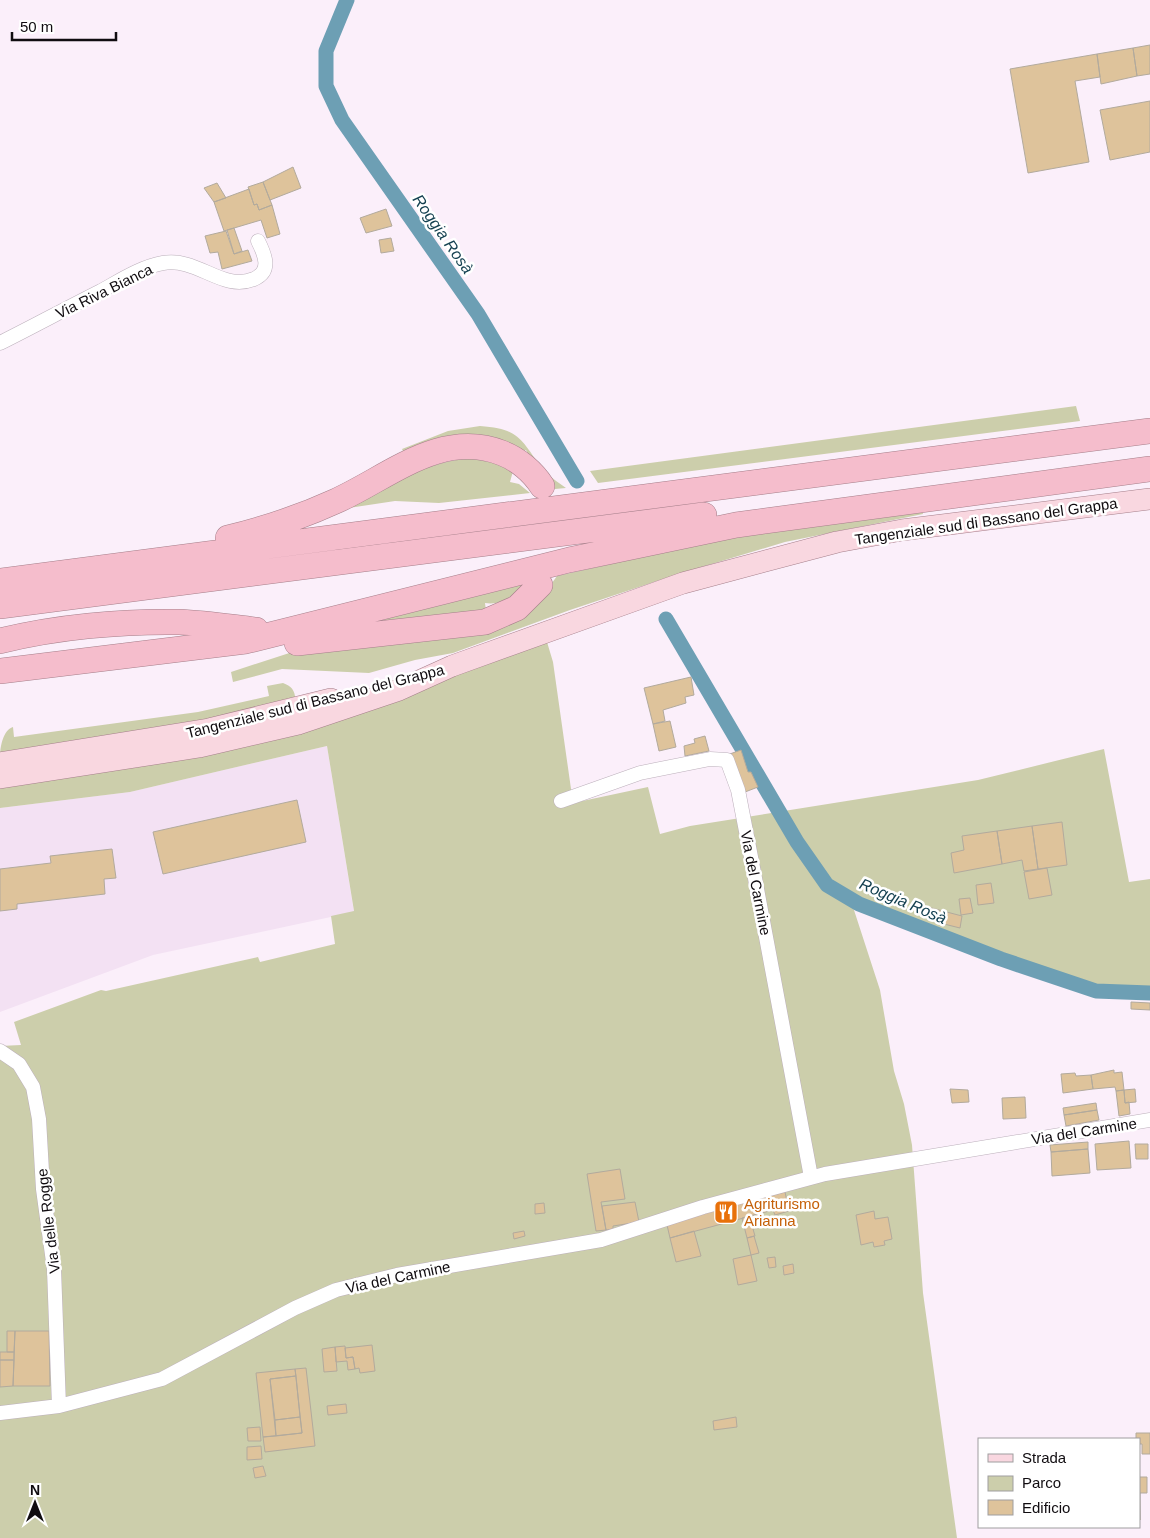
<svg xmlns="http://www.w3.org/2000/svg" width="1150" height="1538" font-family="Helvetica,sans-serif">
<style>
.built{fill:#f3e1f3}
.green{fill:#ccceab}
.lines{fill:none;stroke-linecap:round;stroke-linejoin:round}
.canal{stroke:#6d9fb4;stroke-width:15}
.building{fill:#dec39b;stroke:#b2aa9d}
.minor-casing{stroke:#bcb0bb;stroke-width:15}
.primary-casing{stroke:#a57f8a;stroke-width:22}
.motorway-casing{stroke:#a57f8a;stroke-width:26}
.minor{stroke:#fff;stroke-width:14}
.primary{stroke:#f9d7e0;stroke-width:21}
.motorway{stroke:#f5bdcc;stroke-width:25}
.labels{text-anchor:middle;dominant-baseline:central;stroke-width:5;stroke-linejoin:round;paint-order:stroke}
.street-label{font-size:15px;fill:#100c10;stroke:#fff}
.food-label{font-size:15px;fill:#c56008;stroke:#fff;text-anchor:start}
.water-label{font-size:16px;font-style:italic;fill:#154151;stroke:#fff}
</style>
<rect width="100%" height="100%" fill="#fbeffa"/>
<path class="built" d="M 327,746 L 354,912 L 153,955 L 0,1012 L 0,808 L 130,792 Z"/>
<path class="green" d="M 1076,406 L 1080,421 L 598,483 L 590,471 Z
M 480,426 C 520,429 520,439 542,468 C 548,476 558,482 566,488 L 555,489 L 532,463 L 526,450 L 519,454 L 406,457 L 402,449 L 448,431 Z
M 469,458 L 495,463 L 513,471 L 510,482 L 519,484 L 530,493 L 439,503 L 395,501 L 342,509 C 386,486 419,464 469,458 Z
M 922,510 L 923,514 L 785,542 L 672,576 L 570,610 L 453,653 L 415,660 L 369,673 L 282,669 L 233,682 L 231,672 L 314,645 L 432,635 L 552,583 L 557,576 L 749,533 Z
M 530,579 C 517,592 505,606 485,603 L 486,611 L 451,620 L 349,623 Z
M 547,642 L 553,662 L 573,803 L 648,787 L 660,834 L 690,826 L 978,780 L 1104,749 L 1129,882 L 1150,879 L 1150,998 L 1100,995 L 1070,989 L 854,905 L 853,907 L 880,990 L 894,1071 L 904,1104 L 912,1145 L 923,1293 L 957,1538 L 0,1538 L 0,1046 L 21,1045 L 14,1022 L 101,990 L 106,991 L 258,957 L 260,962 L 335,944 L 331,916 L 354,911 L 327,746 L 130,792 L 0,808 L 0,786 L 148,762 Z
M 283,683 C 292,686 296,692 295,701 L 276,707 L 0,757 C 0,747 3,730 13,727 L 14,737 L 198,712 L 269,696 L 267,686 Z"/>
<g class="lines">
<path class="canal" d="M 347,0 L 326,51 L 326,86 L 342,120 L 478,314 L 577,481
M 666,619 L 797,842 L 827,885 L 859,904 L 1001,959 L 1096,991 L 1150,993"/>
</g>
<path class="building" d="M 1150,45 L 1150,74 L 1137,76 L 1133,48 Z
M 1133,48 L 1137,76 L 1101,84 L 1097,54 Z
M 1097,54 L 1100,77 L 1075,81 L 1089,162 L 1028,173 L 1010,69 Z
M 1150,101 L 1150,152 L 1110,160 L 1100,110 Z
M 293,167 L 301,188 L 270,200 L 263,182 Z
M 263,182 L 272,205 L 259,210 L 257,204 L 254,205 L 248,187 Z
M 217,183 L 226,198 L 214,202 L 204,188 Z
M 249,189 L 254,205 L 257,204 L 259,210 L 272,205 L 280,234 L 267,238 L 261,220 L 224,231 L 214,202 Z
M 386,209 L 392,226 L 366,233 L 360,218 Z
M 234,228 L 242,251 L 234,254 L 227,230 Z
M 226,231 L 234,254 L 248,250 L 252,261 L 222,269 L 218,252 L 210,253 L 205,236 Z
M 391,238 L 394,251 L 381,253 L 379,240 Z
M 691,677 L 694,695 L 685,697 L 686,703 L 663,710 L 665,721 L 653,724 L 644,688 Z
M 670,721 L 676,747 L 659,751 L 653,724 Z
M 705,736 L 709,751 L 685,756 L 684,746 L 695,743 L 694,739 Z
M 741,750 L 748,772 L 751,772 L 758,787 L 745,792 L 727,755 Z
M 297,800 L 306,842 L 163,874 L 153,832 Z
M 1062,822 L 1067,865 L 1038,869 L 1032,826 Z
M 1032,826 L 1038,869 L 1024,871 L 1022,860 L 1002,864 L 997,831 Z
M 997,831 L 1002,864 L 954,873 L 951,853 L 964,850 L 962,836 Z
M 112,849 L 116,878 L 104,879 L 105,894 L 17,904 L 17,909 L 0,911 L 0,869 L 51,863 L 50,856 Z
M 1047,868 L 1052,895 L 1029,899 L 1024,872 Z
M 991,883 L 994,903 L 978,905 L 976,885 Z
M 970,898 L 973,913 L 961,915 L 959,899 Z
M 928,907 L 939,910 L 937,920 L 925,917 Z
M 939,910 L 962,916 L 960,928 L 936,922 Z
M 1131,1002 L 1150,1003 L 1150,1010 L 1131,1009 Z
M 1114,1070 L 1114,1073 L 1122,1072 L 1124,1090 L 1116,1091 L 1115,1087 L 1093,1089 L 1091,1075 Z
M 1075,1073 L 1076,1076 L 1091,1075 L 1093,1089 L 1063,1093 L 1061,1074 Z
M 950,1089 L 968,1090 L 969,1102 L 952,1103 Z
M 1135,1089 L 1136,1102 L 1125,1103 L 1124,1090 Z
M 1124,1090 L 1125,1103 L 1129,1102 L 1130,1114 L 1119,1116 L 1116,1091 Z
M 1025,1097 L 1026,1118 L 1003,1119 L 1002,1098 Z
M 1096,1103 L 1097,1110 L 1064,1115 L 1063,1108 Z
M 1097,1110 L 1099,1120 L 1066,1126 L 1064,1115 Z
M 1129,1141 L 1131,1168 L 1097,1170 L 1095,1144 Z
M 1088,1142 L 1088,1149 L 1051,1152 L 1050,1145 Z
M 1135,1144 L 1148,1144 L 1148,1159 L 1136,1159 Z
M 1088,1149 L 1090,1173 L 1052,1176 L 1051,1152 Z
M 620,1169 L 625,1199 L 601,1202 L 606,1230 L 596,1231 L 587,1174 Z
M 785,1192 L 789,1211 L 775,1215 L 773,1210 L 670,1238 L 667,1225 L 713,1210 Z
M 635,1202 L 639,1222 L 613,1226 L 613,1229 L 606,1230 L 602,1206 Z
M 544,1203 L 545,1213 L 535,1214 L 535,1204 Z
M 874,1211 L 875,1219 L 888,1217 L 892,1239 L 884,1241 L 885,1245 L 874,1247 L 873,1242 L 861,1245 L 856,1215 Z
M 762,1213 L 765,1226 L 753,1229 L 755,1236 L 747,1238 L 742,1218 Z
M 524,1231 L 525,1236 L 514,1239 L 513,1233 Z
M 694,1231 L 701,1256 L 676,1262 L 670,1238 Z
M 754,1236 L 759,1253 L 751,1255 L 747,1238 Z
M 751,1255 L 757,1281 L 738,1285 L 733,1259 Z
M 775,1257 L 776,1267 L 769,1268 L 767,1258 Z
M 793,1264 L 794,1273 L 784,1275 L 783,1266 Z
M 7,1331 L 15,1331 L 14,1352 L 7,1352 Z
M 15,1331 L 49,1331 L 50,1386 L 13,1386 Z
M 372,1345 L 375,1371 L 360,1373 L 359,1368 L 355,1369 L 353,1357 L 346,1358 L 345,1348 Z
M 345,1346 L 346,1358 L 353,1357 L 355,1369 L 348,1370 L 347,1361 L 336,1362 L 335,1347 Z
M 335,1347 L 337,1371 L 324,1372 L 322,1349 Z
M 0,1352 L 14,1352 L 14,1360 L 0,1360 Z
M 0,1360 L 14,1360 L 13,1386 L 0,1387 Z
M 306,1368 L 315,1446 L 265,1452 L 263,1437 L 302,1433 L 295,1369 Z
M 295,1369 L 296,1376 L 270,1379 L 276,1436 L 263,1437 L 256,1373 Z
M 296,1376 L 300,1417 L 275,1420 L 270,1379 Z
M 346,1404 L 347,1413 L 328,1415 L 327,1406 Z
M 300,1417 L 302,1433 L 276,1436 L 275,1420 Z
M 736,1417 L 737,1427 L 714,1430 L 713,1421 Z
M 260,1427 L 261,1441 L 248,1441 L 247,1428 Z
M 1136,1433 L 1150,1433 L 1150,1454 L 1142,1454 L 1142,1444 L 1139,1444 L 1139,1439 L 1136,1439 Z
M 261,1446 L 262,1459 L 247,1460 L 247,1447 Z
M 263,1466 L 266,1476 L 255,1478 L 253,1468 Z
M 1139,1477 L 1147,1477 L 1147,1493 L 1140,1493 L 1140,1520 Z"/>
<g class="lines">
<g class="minor-casing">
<path id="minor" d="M 0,343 C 34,326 67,308 101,291 C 121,280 141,267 163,263 C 198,257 222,292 254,279 C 272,271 265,255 258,241
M 561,801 L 640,773 L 710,759 L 727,760 L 738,790 L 751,857 L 811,1177
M 0,1051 L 19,1064 L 33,1087 L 39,1119 L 43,1189 L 54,1269 L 59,1406
M 0,1413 L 59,1406 L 162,1379 L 295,1308 L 336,1290 L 397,1275 L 601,1240 L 703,1207 L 825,1174 L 1150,1120"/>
</g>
<g class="primary-casing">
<path id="primary" d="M 0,763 L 209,729 L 331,699
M 0,778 L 199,747 L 298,724 L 399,690 L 452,666 L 683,583 L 837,542 L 902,530 L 1150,499"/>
</g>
<g class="motorway-casing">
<path id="motorway" d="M 228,538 C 265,529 301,517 336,501 C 389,477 441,429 502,453 C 518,459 533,472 542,486
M 0,581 L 1150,431
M 0,606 L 704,515
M 0,641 C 55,627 122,621 179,622 C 205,623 230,627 256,630
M 297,643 L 485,622 L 517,608 L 540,585
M 0,671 L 246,641 L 569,560 L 736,525 L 1150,469"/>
</g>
<use href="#minor" class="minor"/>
<use href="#primary" class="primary"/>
<use href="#motorway" class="motorway"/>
</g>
<defs>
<g id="restaurant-square" transform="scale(1.25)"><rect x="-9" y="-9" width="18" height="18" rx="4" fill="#e8710a" stroke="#fff"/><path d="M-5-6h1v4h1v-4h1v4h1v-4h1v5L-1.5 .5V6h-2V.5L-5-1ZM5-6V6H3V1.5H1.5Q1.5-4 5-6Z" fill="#fff"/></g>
</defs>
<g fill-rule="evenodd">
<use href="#restaurant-square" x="726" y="1212"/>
</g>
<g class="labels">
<g class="street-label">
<text transform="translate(104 291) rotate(-26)">Via Riva Bianca</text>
<text transform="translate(986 521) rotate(-8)">Tangenziale sud di Bassano del Grappa</text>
<text transform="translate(315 701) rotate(-14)">Tangenziale sud di Bassano del Grappa</text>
<text transform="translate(756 883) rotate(79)">Via del Carmine</text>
<text transform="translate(1084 1131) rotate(-9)">Via del Carmine</text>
<text transform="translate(48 1221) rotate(-97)">Via delle Rogge</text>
<text transform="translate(398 1277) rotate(-12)">Via del Carmine</text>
</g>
<g class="food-label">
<text x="744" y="1203">Agriturismo<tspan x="744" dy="17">Arianna</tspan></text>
</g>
<g class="water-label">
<text transform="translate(443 234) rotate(55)">Roggia Rosà</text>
<text transform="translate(903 901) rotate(23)">Roggia Rosà</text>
</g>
</g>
<rect x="978" y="1438" width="162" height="90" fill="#ffffff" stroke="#9f9e9f"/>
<rect x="988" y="1454" width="25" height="8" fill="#f9d7e0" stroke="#9f9e9f"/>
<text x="1022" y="1463" font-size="15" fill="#100c10">Strada</text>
<rect x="988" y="1476" width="25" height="15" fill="#ccceab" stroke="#9f9e9f"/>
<text x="1022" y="1488" font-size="15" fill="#100c10">Parco</text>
<rect x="988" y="1500" width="25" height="15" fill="#dec39b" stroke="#9f9e9f"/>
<text x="1022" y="1513" font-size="15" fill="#100c10">Edificio</text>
<g transform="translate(35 1503)" stroke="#ffffff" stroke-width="4" paint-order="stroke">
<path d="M0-4L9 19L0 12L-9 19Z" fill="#100c10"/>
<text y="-8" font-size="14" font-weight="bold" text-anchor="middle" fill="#100c10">N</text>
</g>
<path d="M12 32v8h104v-8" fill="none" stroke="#100c10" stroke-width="2.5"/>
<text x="20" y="32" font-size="15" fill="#100c10" stroke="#ffffff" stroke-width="4" paint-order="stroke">50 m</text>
</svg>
